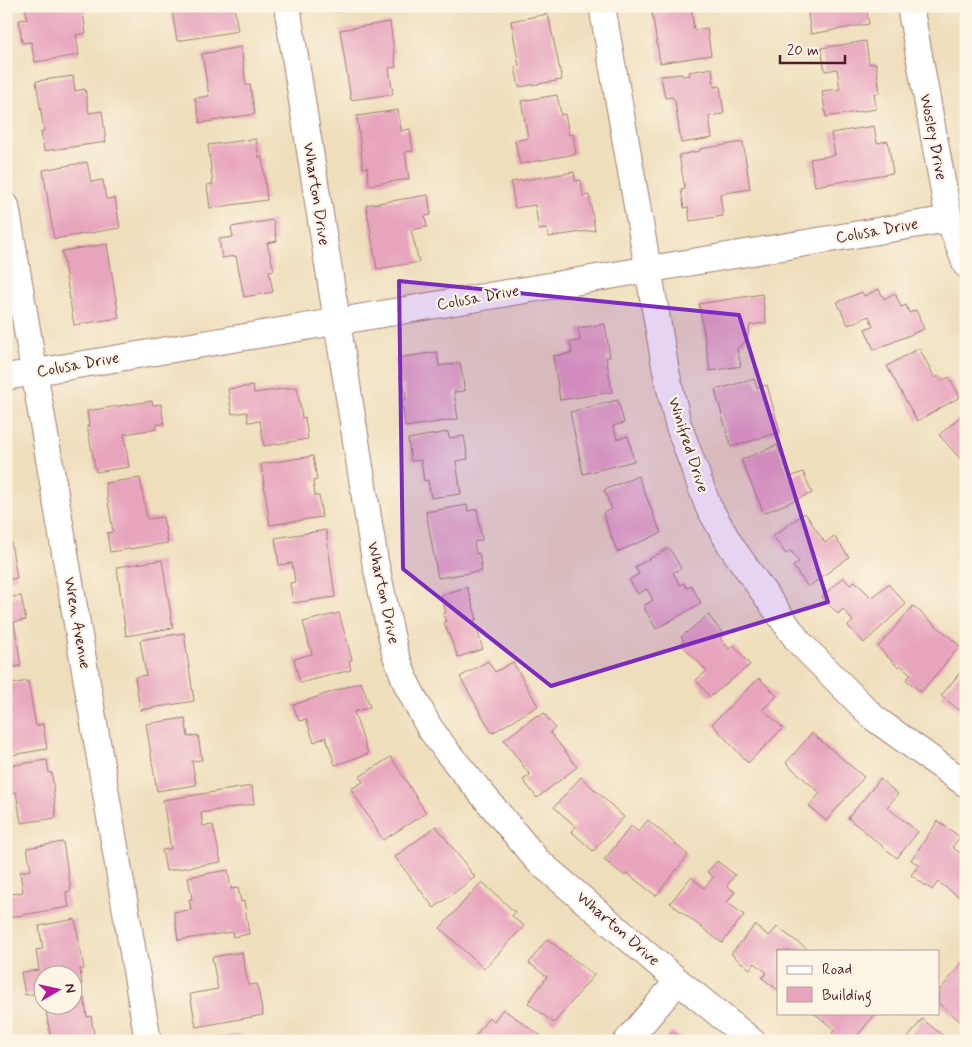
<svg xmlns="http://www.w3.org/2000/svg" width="972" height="1047" font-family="Mynerve,sans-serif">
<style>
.building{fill:#e7a4bd}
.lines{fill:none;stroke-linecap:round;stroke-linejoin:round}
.minor-casing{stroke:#9c7e74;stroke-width:28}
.minor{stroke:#fff;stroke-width:26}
.marked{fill:#7b2cbf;fill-opacity:0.2;stroke:#7b2cbf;stroke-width:4;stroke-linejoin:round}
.labels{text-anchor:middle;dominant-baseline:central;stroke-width:4.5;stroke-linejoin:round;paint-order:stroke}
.street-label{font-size:16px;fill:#4a1f2b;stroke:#fcf5e5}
</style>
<rect width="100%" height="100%" fill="#fcf5e5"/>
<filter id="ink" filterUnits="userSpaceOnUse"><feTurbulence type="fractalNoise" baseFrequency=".02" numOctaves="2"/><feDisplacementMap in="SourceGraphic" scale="10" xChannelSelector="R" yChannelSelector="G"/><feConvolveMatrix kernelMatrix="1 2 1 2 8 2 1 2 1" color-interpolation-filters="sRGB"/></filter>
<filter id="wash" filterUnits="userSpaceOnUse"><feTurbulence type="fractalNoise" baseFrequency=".0096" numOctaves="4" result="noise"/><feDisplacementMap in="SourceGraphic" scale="20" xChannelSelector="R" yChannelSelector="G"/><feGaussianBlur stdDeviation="1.12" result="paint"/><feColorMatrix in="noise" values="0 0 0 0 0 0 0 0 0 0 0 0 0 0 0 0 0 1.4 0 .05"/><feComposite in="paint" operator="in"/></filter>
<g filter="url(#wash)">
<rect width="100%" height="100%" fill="#efdebc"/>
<g id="blocks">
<path class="building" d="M 25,6 L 82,6 L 86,33 L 76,35 L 79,55 L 35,62 L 31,42 L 22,43 L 19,20 L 27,19 Z
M 183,6 L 234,7 L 238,31 L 177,41 L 172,11 L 183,9 Z
M 334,6 L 363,6 L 363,7 L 335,12 Z
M 651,6 L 691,6 L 694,30 L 707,28 L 711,55 L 660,63 Z
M 807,6 L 866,6 L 869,24 L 811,34 Z
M 548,14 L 562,80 L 519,87 L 515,67 L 519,66 L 511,21 Z
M 390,22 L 396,67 L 389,68 L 393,94 L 351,100 L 340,30 Z
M 866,41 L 869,64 L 876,63 L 880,93 L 874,94 L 876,109 L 826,117 L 822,91 L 840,89 L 837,69 L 825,71 L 821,48 Z
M 241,47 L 246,85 L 250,85 L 255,114 L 200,123 L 195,98 L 209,96 L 202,54 Z
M 712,68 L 714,87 L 720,86 L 724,114 L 709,116 L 712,138 L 681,143 L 675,101 L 672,97 L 665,98 L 661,76 L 682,74 L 682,76 L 690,75 L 689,72 Z
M 73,76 L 75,91 L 85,89 L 89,113 L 102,111 L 106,142 L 44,151 L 41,132 L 44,131 L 36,81 Z
M 557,95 L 561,115 L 565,114 L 569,135 L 573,134 L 576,154 L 520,164 L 515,141 L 528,138 L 521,101 Z
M 398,110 L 401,131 L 410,129 L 413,151 L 405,152 L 409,179 L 369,185 L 367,167 L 363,168 L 357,116 Z
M 874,126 L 877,143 L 888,141 L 893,173 L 815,186 L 810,159 L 835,155 L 831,133 Z
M 256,139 L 259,158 L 262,157 L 267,200 L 210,208 L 207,185 L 213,184 L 208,145 Z
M 743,142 L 750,189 L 720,194 L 723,216 L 690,221 L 688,207 L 684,208 L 681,190 L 685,189 L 679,155 L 700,151 L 700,149 Z
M 87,162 L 91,182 L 103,180 L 106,199 L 115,198 L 120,228 L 54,239 L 43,170 Z
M 574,172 L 575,181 L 581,180 L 583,196 L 589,195 L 595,230 L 549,237 L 547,229 L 539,230 L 535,205 L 515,208 L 511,182 Z
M 428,195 L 431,215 L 425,216 L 427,227 L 411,230 L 419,262 L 377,269 L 366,205 Z
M 273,220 L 277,241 L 267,243 L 274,270 L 269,271 L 273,292 L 244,297 L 236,256 L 222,258 L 219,239 L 233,237 L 231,227 Z
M 107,244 L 119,318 L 74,325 L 62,251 Z
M 879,289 L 884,299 L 895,293 L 901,307 L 906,305 L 909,313 L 916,310 L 924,329 L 874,350 L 865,329 L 873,326 L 869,316 L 848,325 L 837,302 L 862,292 L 864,296 Z
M 762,294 L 766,323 L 750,325 L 747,340 L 737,349 L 741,366 L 710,371 L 699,304 Z
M 605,324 L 610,357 L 606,357 L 612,392 L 560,400 L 553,356 L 572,353 L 570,342 L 580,341 L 578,328 Z
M 919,348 L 935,378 L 939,376 L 941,381 L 949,377 L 960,397 L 917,421 L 887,366 Z
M 437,352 L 439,366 L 460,363 L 465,391 L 454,392 L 458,419 L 405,427 L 402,400 L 406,399 L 404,385 L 401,385 L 397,358 Z
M 754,379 L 757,388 L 767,385 L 780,432 L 731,447 L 715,390 Z
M 253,386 L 254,393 L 297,387 L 302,418 L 305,417 L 308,439 L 264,446 L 260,421 L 248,422 L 247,412 L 232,414 L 228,389 Z
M 618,400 L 624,423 L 613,426 L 617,439 L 628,436 L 634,461 L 583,474 L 570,412 Z
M 152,401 L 153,405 L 161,404 L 164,424 L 156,425 L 156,429 L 124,434 L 129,467 L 96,472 L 87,426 L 89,426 L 87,411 Z
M 966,412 L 966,465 L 939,435 Z
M 448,432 L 449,438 L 464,436 L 468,459 L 456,461 L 461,494 L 431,498 L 428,480 L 424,481 L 421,460 L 411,461 L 408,439 Z
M 777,445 L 790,477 L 803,472 L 812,493 L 764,513 L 741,460 Z
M 313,456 L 317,480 L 313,481 L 315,496 L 319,496 L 322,517 L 270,525 L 261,464 Z
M 638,476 L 661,533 L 617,552 L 603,513 L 612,509 L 604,490 Z
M 140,478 L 147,519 L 163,517 L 168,543 L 110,552 L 107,533 L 113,532 L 105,483 Z
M 467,505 L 468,511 L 477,509 L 482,540 L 474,542 L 476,554 L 479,553 L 482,571 L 438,578 L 426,512 Z
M 805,513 L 825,543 L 834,536 L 849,557 L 808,587 L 793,566 L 799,562 L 791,551 L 786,554 L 773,536 Z
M 6,514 L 17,578 L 6,580 Z
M 326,530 L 335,597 L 293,603 L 290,583 L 295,582 L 292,563 L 279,565 L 275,538 Z
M 669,548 L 681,568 L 673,573 L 680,585 L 684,583 L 687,588 L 691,585 L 701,603 L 656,629 L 643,606 L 653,600 L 647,589 L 638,594 L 629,580 L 639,574 L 635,567 Z
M 162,560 L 173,628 L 126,636 L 117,567 Z
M 843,577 L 850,585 L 855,581 L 872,598 L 888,584 L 906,604 L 864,643 L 848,626 L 853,621 L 843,609 L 838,614 L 822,597 Z
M 467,587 L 477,619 L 474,620 L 483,649 L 458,657 L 444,623 L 446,622 L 443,614 L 446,613 L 441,595 Z
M 21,596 L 26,620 L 14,622 L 21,666 L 6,668 L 6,598 Z
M 913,606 L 960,646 L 921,692 L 906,680 L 911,674 L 900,665 L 898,667 L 878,647 Z
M 339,613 L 352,660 L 349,661 L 351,670 L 300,683 L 294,659 L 312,654 L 303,622 Z
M 708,615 L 724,635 L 720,638 L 729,649 L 734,645 L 750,665 L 710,697 L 696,680 L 707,671 L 681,644 L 684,641 L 681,637 Z
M 184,633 L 194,701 L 140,710 L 135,677 L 146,675 L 140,640 Z
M 488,661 L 495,672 L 513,662 L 538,706 L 492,733 L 460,677 Z
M 966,665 L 966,715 L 941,696 Z
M 759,678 L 777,696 L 763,709 L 783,728 L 748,763 L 712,724 Z
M 28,681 L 36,726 L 43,724 L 47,749 L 6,756 L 6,685 Z
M 361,682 L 370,707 L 354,712 L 368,754 L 335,765 L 326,737 L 314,742 L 306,719 L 299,721 L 293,705 Z
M 544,713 L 555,728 L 550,732 L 577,767 L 537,798 L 523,780 L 530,775 L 504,740 L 537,715 L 539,717 Z
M 185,718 L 188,737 L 198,735 L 202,760 L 192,761 L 196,785 L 157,791 L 146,724 Z
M 812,733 L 864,777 L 826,821 L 809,806 L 820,793 L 786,763 Z
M 391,757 L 426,813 L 383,840 L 351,789 L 363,782 L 359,777 Z
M 47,760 L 49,773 L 52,773 L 56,818 L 21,823 L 16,792 L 6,794 L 6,766 Z
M 581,777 L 624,817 L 593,851 L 571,831 L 576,827 L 554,807 Z
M 880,779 L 898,794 L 887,807 L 918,832 L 897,858 L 848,818 Z
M 252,786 L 254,804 L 201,813 L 203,826 L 213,825 L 221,862 L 166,871 L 162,850 L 171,849 L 163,800 Z
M 648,820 L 688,855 L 656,896 L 627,873 L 625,876 L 604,860 L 631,826 L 638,832 Z
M 938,821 L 960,837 L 952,847 L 966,857 L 965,901 L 938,882 L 932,890 L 911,875 L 919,865 L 911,860 Z
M 436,826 L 475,877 L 434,908 L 395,857 Z
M 63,842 L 71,891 L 66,892 L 69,907 L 11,917 L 7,895 L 23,892 L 20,872 L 31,870 L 27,848 Z
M 717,861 L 735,875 L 727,886 L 735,892 L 727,902 L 744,915 L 722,943 L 670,903 L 691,877 L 704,888 L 713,877 L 707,872 Z
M 228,870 L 231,889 L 238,888 L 241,902 L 244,901 L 249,934 L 233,937 L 232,932 L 178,940 L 174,912 L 191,910 L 189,899 L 192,899 L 188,877 Z
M 482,882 L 515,912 L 512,916 L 524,926 L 484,969 L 440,928 Z
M 75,919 L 84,969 L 80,969 L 82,986 L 72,988 L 72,974 L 42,974 L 42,993 L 25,995 L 21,972 L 39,970 L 36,950 L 43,949 L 39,926 Z
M 755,925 L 769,936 L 777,927 L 810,951 L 778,951 L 778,990 L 762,978 L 767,973 L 755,963 L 750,969 L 731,954 Z
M 547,939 L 594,975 L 554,1023 L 528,1003 L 547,977 L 529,963 Z
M 242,952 L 248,985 L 257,984 L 263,1015 L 196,1027 L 190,994 L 218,989 L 212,957 Z
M 966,958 L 966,1026 L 938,1003 L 938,992 Z
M 84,997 L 87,1017 L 91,1016 L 95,1041 L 51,1041 L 45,1004 L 72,1004 L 72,998 Z
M 503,1009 L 544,1038 L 542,1041 L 476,1041 L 478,1039 L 475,1037 L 489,1017 L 494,1021 Z
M 814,1013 L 876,1013 L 853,1041 L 841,1041 L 832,1033 L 835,1030 Z
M 922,1019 L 950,1041 L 906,1041 Z
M 672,1031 L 685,1041 L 664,1041 Z
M 241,1034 L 241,1041 L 204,1041 L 204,1040 Z"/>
</g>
</g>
<g filter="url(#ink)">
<use href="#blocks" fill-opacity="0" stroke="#9c7e74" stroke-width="1"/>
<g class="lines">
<g class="minor-casing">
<path id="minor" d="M 287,6 L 375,561 L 395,653 L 407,685 L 429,727 L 448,753 L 537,860 L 678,981 L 752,1041
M 602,6 L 666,371 L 678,424 L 708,506 L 731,546 L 798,641 L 874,718 L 966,784
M 910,6 L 949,219 L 966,265
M 6,206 L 148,1041
M 6,377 L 949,219
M 627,1041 L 678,981"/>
</g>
<use href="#minor" class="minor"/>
</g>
</g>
<path class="marked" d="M 399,281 L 739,315 L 828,602 L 551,686 L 403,569 Z"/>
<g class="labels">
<g class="street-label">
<text transform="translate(933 137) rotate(79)">Wosley Drive</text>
<text transform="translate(316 194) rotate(81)">Wharton Drive</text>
<text transform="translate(877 231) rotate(-10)">Colusa Drive</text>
<text transform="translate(478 298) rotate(-10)">Colusa Drive</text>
<text transform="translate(78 365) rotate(-10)">Colusa Drive</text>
<text transform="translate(688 445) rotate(72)">Winifred Drive</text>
<text transform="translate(383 593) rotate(78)">Wharton Drive</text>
<text transform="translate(77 623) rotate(80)">Wren Avenue</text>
<text transform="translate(618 929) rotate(41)">Wharton Drive</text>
</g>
</g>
<rect width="972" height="1047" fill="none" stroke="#fcf5e5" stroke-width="25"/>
<rect x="777" y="950" width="162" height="65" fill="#fcf5e5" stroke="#b59f9b"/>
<rect x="787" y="966" width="25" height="8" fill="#ffffff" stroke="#b59f9b"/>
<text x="822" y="974" font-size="15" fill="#4a1f2b">Road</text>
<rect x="787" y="987" width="25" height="15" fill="#e7a4bd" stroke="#b59f9b"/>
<text x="822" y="1000" font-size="15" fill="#4a1f2b">Building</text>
<g transform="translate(58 990) rotate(81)"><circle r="24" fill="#fcf5e5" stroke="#b59f9b"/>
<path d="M0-4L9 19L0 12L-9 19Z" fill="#b5179e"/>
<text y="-8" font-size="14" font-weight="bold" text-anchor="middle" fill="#4a1f2b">N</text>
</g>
<path d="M780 55v8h65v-8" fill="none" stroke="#4a1f2b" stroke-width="2.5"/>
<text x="787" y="55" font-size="15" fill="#4a1f2b" stroke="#fcf5e5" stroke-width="4" paint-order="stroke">20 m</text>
</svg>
